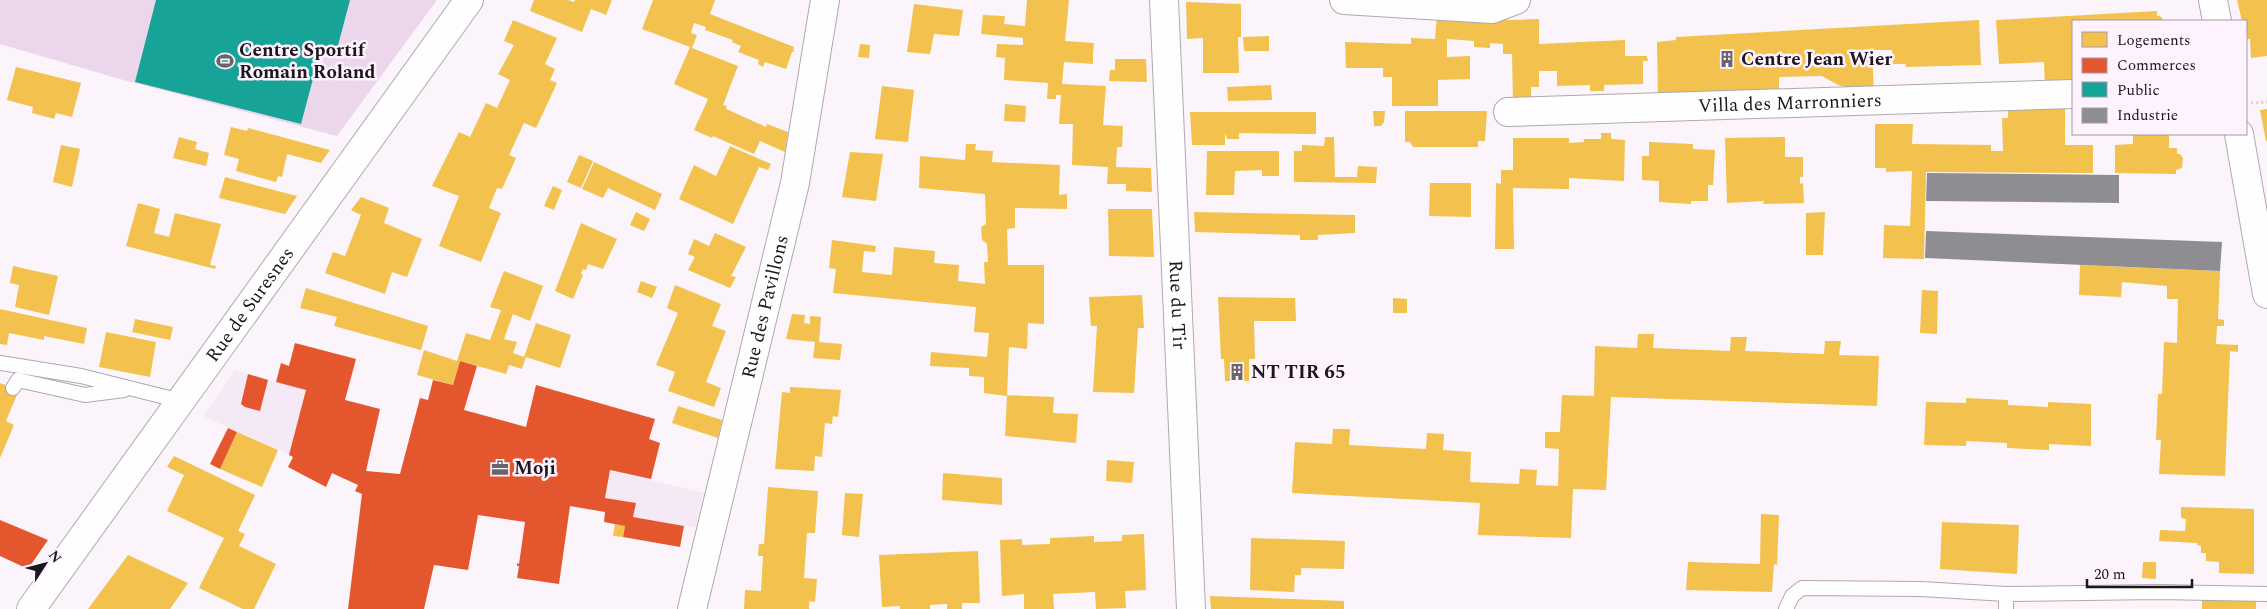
<svg xmlns="http://www.w3.org/2000/svg" width="2267" height="609" font-family="Spectral,serif">
<style>
.built{fill:#f6e9f6}
.green{fill:#ebd6ec}
.homes{fill:#f2c14e}
.shops{fill:#e4572e}
.public{fill:#17a398}
.industry{fill:#8d8d92}
.lines{fill:none;stroke-linecap:round;stroke-linejoin:round}
.lane-casing{stroke:#aea9ae;stroke-width:16}
.street-casing{stroke:#aea9ae;stroke-width:30}
.secondary-casing{stroke:#aea9ae;stroke-width:30}
.path{stroke:#d9d7d9;stroke-width:3;stroke-dasharray:2.5 2.5;stroke-linecap:butt}
.lane{stroke:#fefefe;stroke-width:14}
.street{stroke:#fefefe;stroke-width:28}
.secondary{stroke:#fefefe;stroke-width:28}
.labels{text-anchor:middle;dominant-baseline:central;stroke-width:5;stroke-linejoin:round;paint-order:stroke}
.poi-label{font-size:19px;font-weight:bold;fill:#1c171c;stroke:#fef2fe;text-anchor:start}
.street-label{font-size:19px;fill:#1c171c;stroke:#fef2fe}
</style>
<rect width="100%" height="100%" fill="#fbf5fb"/>
<path class="built" d="M 235,370 L 379,409 L 366,471 L 400,474 L 420,398 L 526,427 L 520,449 L 704,493 L 696,528 L 538,500 L 533,523 L 443,509 L 434,565 L 355,553 L 362,487 L 203,416 Z"/>
<path class="green" d="M 0,0 L 437,0 L 337,136 L 116,78 L 0,44 Z"/>
<path class="homes" d="M 534,0 L 568,0 L 574,2 L 575,0 L 612,0 L 606,15 L 591,9 L 582,32 L 530,11 Z
M 653,0 L 715,0 L 710,14 L 794,47 L 793,50 L 795,51 L 792,52 L 786,69 L 765,62 L 763,67 L 758,64 L 759,60 L 738,52 L 741,46 L 732,42 L 733,40 L 705,30 L 706,27 L 694,23 L 691,33 L 697,35 L 692,48 L 738,66 L 723,105 L 727,106 L 726,109 L 766,127 L 767,124 L 788,132 L 785,152 L 760,141 L 754,154 L 713,136 L 712,138 L 694,130 L 708,99 L 674,84 L 690,47 L 642,29 Z
M 1027,0 L 1069,0 L 1065,41 L 1094,43 L 1093,53 L 1093,64 L 1064,62 L 1062,84 L 1106,86 L 1103,125 L 1123,126 L 1122,147 L 1117,147 L 1116,167 L 1151,168 L 1152,192 L 1126,191 L 1126,184 L 1107,184 L 1108,167 L 1072,165 L 1073,124 L 1059,124 L 1061,95 L 1056,95 L 1056,99 L 1047,99 L 1048,83 L 1004,80 L 1005,58 L 996,57 L 997,44 L 1023,45 L 1023,38 L 981,34 L 983,15 L 1005,16 L 1004,24 L 1025,26 Z
M 2237,0 L 2267,0 L 2267,56 L 2251,58 L 2250,39 L 2246,39 L 2246,21 L 2242,21 Z
M 1186,2 L 1241,4 L 1241,37 L 1238,37 L 1239,73 L 1203,73 L 1203,38 L 1187,39 Z
M 914,4 L 963,10 L 959,36 L 934,34 L 930,54 L 907,52 Z
M 2157,11 L 2157,16 L 2160,16 L 2164,21 L 2073,21 L 2073,86 L 2045,87 L 2044,62 L 1999,64 L 1996,20 Z
M 1437,15 L 1512,20 L 1539,19 L 1539,44 L 1625,40 L 1625,56 L 1647,56 L 1648,61 L 1643,61 L 1643,84 L 1604,85 L 1604,91 L 1590,91 L 1590,85 L 1557,86 L 1557,71 L 1539,71 L 1539,87 L 1531,87 L 1531,101 L 1513,102 L 1512,54 L 1503,54 L 1503,44 L 1490,43 L 1490,48 L 1474,47 L 1474,41 L 1447,39 L 1447,57 L 1470,56 L 1470,79 L 1438,80 L 1438,106 L 1392,106 L 1392,77 L 1383,77 L 1383,68 L 1346,68 L 1345,42 L 1411,44 L 1411,38 L 1435,39 Z
M 513,20 L 557,38 L 545,64 L 555,69 L 550,80 L 557,83 L 536,128 L 524,123 L 509,155 L 516,158 L 502,189 L 497,188 L 489,208 L 501,213 L 481,262 L 439,246 L 459,196 L 432,186 L 459,132 L 470,137 L 486,103 L 497,108 L 510,80 L 498,74 L 514,45 L 504,41 Z
M 1979,20 L 1981,65 L 1906,67 L 1906,64 L 1893,64 L 1892,50 L 1872,50 L 1874,94 L 1838,85 L 1822,76 L 1779,77 L 1779,97 L 1658,101 L 1657,42 L 1676,40 L 1676,37 Z
M 1269,36 L 1269,51 L 1244,51 L 1243,37 Z
M 860,44 L 870,45 L 869,58 L 858,57 Z
M 1115,59 L 1146,59 L 1147,82 L 1109,81 L 1110,70 L 1115,70 Z
M 16,67 L 81,83 L 72,117 L 56,113 L 54,119 L 32,113 L 33,107 L 7,100 Z
M 1271,85 L 1272,100 L 1228,101 L 1227,87 Z
M 882,86 L 914,90 L 908,142 L 875,139 Z
M 1005,104 L 1026,106 L 1025,122 L 1004,121 Z
M 2065,107 L 2065,145 L 2093,145 L 2093,173 L 1926,172 L 1924,259 L 1883,258 L 1884,225 L 1910,226 L 1912,171 L 1886,172 L 1886,168 L 1875,168 L 1875,124 L 1913,124 L 1912,144 L 1991,145 L 1991,151 L 2003,151 L 2002,118 L 2008,118 L 2008,109 Z
M 2267,109 L 2267,141 L 2266,141 L 2260,110 Z
M 1373,111 L 1385,111 L 1384,122 L 1381,126 L 1374,126 Z
M 1405,111 L 1487,111 L 1485,141 L 1478,141 L 1478,147 L 1413,147 L 1410,142 L 1405,142 Z
M 1190,112 L 1316,112 L 1316,134 L 1239,133 L 1239,139 L 1227,139 L 1225,133 L 1225,145 L 1192,145 Z
M 231,127 L 247,131 L 248,128 L 330,150 L 321,163 L 287,154 L 282,177 L 278,176 L 276,182 L 236,171 L 239,159 L 224,155 Z
M 1601,133 L 1611,133 L 1611,139 L 1625,140 L 1624,181 L 1569,178 L 1569,189 L 1513,188 L 1514,249 L 1495,249 L 1496,183 L 1501,184 L 1501,170 L 1513,170 L 1513,138 L 1569,138 L 1569,143 L 1584,142 L 1584,139 L 1601,139 Z
M 2133,134 L 2169,135 L 2169,148 L 2177,148 L 2177,154 L 2180,154 L 2183,158 L 2182,168 L 2176,170 L 2176,174 L 2115,173 L 2115,145 L 2133,144 Z
M 179,137 L 197,142 L 195,149 L 209,153 L 206,166 L 173,158 Z
M 1325,137 L 1334,137 L 1335,177 L 1357,177 L 1358,166 L 1377,167 L 1376,183 L 1294,182 L 1294,151 L 1302,151 L 1302,145 L 1324,146 Z
M 1785,137 L 1785,157 L 1803,157 L 1803,177 L 1800,177 L 1800,184 L 1803,183 L 1804,203 L 1763,204 L 1764,201 L 1727,203 L 1725,138 Z
M 1649,142 L 1693,144 L 1693,149 L 1715,150 L 1713,185 L 1708,185 L 1708,201 L 1691,201 L 1691,204 L 1659,202 L 1659,181 L 1642,180 L 1642,156 L 1649,156 Z
M 966,144 L 976,144 L 975,150 L 993,151 L 992,162 L 1060,165 L 1059,195 L 1067,194 L 1067,209 L 1015,208 L 1015,228 L 1007,229 L 1008,265 L 1044,265 L 1044,324 L 1028,323 L 1027,349 L 1009,347 L 1007,396 L 984,393 L 984,377 L 969,376 L 969,368 L 930,366 L 931,352 L 987,357 L 989,333 L 974,332 L 976,307 L 833,293 L 836,269 L 829,268 L 832,240 L 876,246 L 875,252 L 864,251 L 862,272 L 892,275 L 894,247 L 935,251 L 934,263 L 959,265 L 958,281 L 985,284 L 984,262 L 988,262 L 987,244 L 982,240 L 981,227 L 986,224 L 985,194 L 919,188 L 920,156 L 965,160 Z
M 61,145 L 80,149 L 72,187 L 53,182 Z
M 730,146 L 771,164 L 768,170 L 759,167 L 733,224 L 679,199 L 694,165 L 716,176 Z
M 1207,151 L 1279,151 L 1279,176 L 1262,176 L 1262,170 L 1235,171 L 1234,195 L 1206,195 Z
M 850,152 L 883,154 L 876,201 L 842,197 Z
M 579,155 L 593,161 L 581,188 L 567,182 Z
M 594,162 L 662,194 L 655,210 L 608,188 L 603,198 L 582,189 Z
M 225,177 L 297,196 L 285,214 L 219,198 Z
M 1430,183 L 1471,183 L 1471,217 L 1429,216 Z
M 553,186 L 562,190 L 554,210 L 544,206 Z
M 361,197 L 389,208 L 384,223 L 422,239 L 407,277 L 392,272 L 385,294 L 325,273 L 333,252 L 345,256 L 361,215 L 351,210 Z
M 138,203 L 160,209 L 154,233 L 169,237 L 175,213 L 221,224 L 210,265 L 216,266 L 215,269 L 126,246 Z
M 1108,209 L 1152,209 L 1154,257 L 1109,256 Z
M 636,212 L 650,219 L 644,231 L 630,225 Z
M 1194,212 L 1355,215 L 1355,233 L 1318,235 L 1318,240 L 1300,240 L 1300,235 L 1195,232 Z
M 1825,212 L 1823,255 L 1806,255 L 1806,213 Z
M 581,223 L 617,239 L 603,269 L 588,264 L 586,270 L 583,269 L 581,274 L 583,275 L 573,299 L 555,291 Z
M 715,233 L 746,247 L 731,276 L 736,277 L 730,288 L 688,270 L 695,257 L 688,254 L 694,239 L 709,246 Z
M 2080,265 L 2220,271 L 2218,319 L 2224,320 L 2224,326 L 2217,326 L 2216,344 L 2238,345 L 2238,352 L 2230,351 L 2225,476 L 2159,474 L 2161,440 L 2156,440 L 2158,394 L 2162,394 L 2164,342 L 2177,343 L 2178,299 L 2167,299 L 2167,286 L 2122,282 L 2121,297 L 2079,295 Z
M 13,266 L 58,276 L 49,315 L 15,307 L 19,285 L 10,283 Z
M 504,271 L 543,286 L 530,321 L 513,314 L 504,339 L 517,342 L 513,353 L 524,357 L 536,323 L 571,335 L 560,368 L 526,357 L 522,369 L 509,365 L 506,374 L 460,361 L 453,385 L 417,375 L 424,350 L 457,361 L 466,333 L 490,340 L 501,310 L 490,307 Z
M 641,281 L 657,287 L 652,298 L 637,292 Z
M 675,285 L 721,304 L 712,326 L 726,331 L 706,382 L 721,388 L 714,407 L 668,391 L 675,372 L 656,365 L 678,313 L 667,308 Z
M 306,288 L 428,326 L 421,350 L 334,326 L 337,317 L 300,308 Z
M 1922,290 L 1938,291 L 1937,334 L 1920,333 Z
M 1142,295 L 1144,328 L 1138,328 L 1134,393 L 1093,392 L 1097,326 L 1091,326 L 1089,297 Z
M 1218,297 L 1295,298 L 1296,321 L 1254,321 L 1255,359 L 1249,359 L 1249,381 L 1225,381 L 1224,359 L 1221,359 Z
M 1393,298 L 1407,299 L 1407,313 L 1393,313 Z
M 0,309 L 87,328 L 84,344 L 44,336 L 44,340 L 9,333 L 7,345 L 0,344 Z
M 792,314 L 805,315 L 804,323 L 810,324 L 810,316 L 821,317 L 819,342 L 842,344 L 840,360 L 813,358 L 815,342 L 786,339 Z
M 135,319 L 173,327 L 170,340 L 132,332 Z
M 106,332 L 156,342 L 150,377 L 99,367 Z
M 1638,334 L 1654,334 L 1653,348 L 1730,351 L 1731,337 L 1747,337 L 1745,351 L 1824,354 L 1825,341 L 1841,341 L 1839,355 L 1879,356 L 1877,406 L 1611,397 L 1606,490 L 1573,489 L 1571,538 L 1478,535 L 1480,503 L 1292,493 L 1295,442 L 1332,444 L 1333,429 L 1350,429 L 1349,445 L 1426,449 L 1427,433 L 1444,434 L 1443,450 L 1471,452 L 1470,482 L 1519,484 L 1520,469 L 1537,470 L 1536,485 L 1558,486 L 1559,449 L 1545,448 L 1545,432 L 1560,432 L 1562,395 L 1594,396 L 1595,346 L 1637,348 Z
M 0,383 L 19,390 L 6,421 L 14,425 L 0,458 Z
M 790,387 L 841,390 L 838,417 L 833,416 L 832,424 L 825,423 L 822,457 L 815,456 L 814,471 L 775,469 L 782,392 L 790,393 Z
M 1007,395 L 1054,397 L 1053,413 L 1078,414 L 1076,443 L 1005,436 Z
M 1966,398 L 2008,400 L 2008,405 L 2048,407 L 2048,402 L 2091,404 L 2091,446 L 2049,444 L 2049,450 L 2007,448 L 2007,443 L 1966,441 L 1966,446 L 1924,445 L 1926,402 L 1966,403 Z
M 678,406 L 722,420 L 718,438 L 672,423 Z
M 237,432 L 278,450 L 262,487 L 220,469 Z
M 174,456 L 255,495 L 238,531 L 245,534 L 239,546 L 276,564 L 254,609 L 243,609 L 199,588 L 224,538 L 167,511 L 184,475 L 167,467 Z
M 1107,460 L 1134,462 L 1132,483 L 1106,481 Z
M 943,473 L 1002,478 L 1002,505 L 942,500 Z
M 768,487 L 818,491 L 815,533 L 807,533 L 804,578 L 817,579 L 815,602 L 809,601 L 809,609 L 744,609 L 745,590 L 761,591 L 763,556 L 758,556 L 759,544 L 764,544 Z
M 845,493 L 863,494 L 859,537 L 842,535 Z
M 2181,507 L 2254,509 L 2254,574 L 2219,573 L 2219,562 L 2206,561 L 2206,553 L 2201,553 L 2201,546 L 2197,545 L 2197,543 L 2159,541 L 2160,530 L 2185,531 L 2186,519 L 2181,518 Z
M 1761,514 L 1779,515 L 1777,565 L 1774,564 L 1772,592 L 1686,590 L 1688,562 L 1760,564 Z
M 1942,522 L 2019,525 L 2017,574 L 1940,569 Z
M 615,524 L 625,526 L 623,537 L 613,536 Z
M 1144,534 L 1146,590 L 1125,591 L 1126,608 L 1096,609 L 1095,592 L 1053,594 L 1054,609 L 1024,609 L 1024,594 L 1002,596 L 1000,540 L 1022,539 L 1022,545 L 1050,544 L 1050,538 L 1094,536 L 1094,542 L 1122,541 L 1122,535 Z
M 1251,538 L 1345,541 L 1344,569 L 1301,568 L 1301,575 L 1295,575 L 1294,592 L 1250,590 Z
M 978,551 L 980,603 L 962,603 L 962,609 L 947,609 L 947,604 L 930,605 L 930,609 L 900,609 L 900,606 L 882,607 L 879,555 Z
M 128,555 L 188,583 L 170,609 L 88,609 Z
M 2143,562 L 2156,562 L 2156,579 L 2142,578 Z
M 1210,596 L 1344,601 L 1344,609 L 1211,609 Z
M 2202,599 L 2256,600 L 2256,609 L 2202,609 Z"/>
<path class="shops" d="M 295,343 L 356,359 L 345,400 L 380,409 L 366,471 L 400,474 L 420,398 L 428,400 L 433,380 L 453,385 L 460,361 L 477,366 L 464,410 L 526,427 L 536,385 L 655,419 L 649,439 L 660,443 L 651,479 L 610,470 L 605,498 L 636,503 L 633,517 L 684,526 L 680,547 L 623,537 L 625,526 L 604,522 L 605,512 L 570,506 L 559,584 L 517,578 L 519,566 L 517,566 L 517,563 L 519,564 L 525,522 L 478,515 L 468,570 L 434,565 L 424,609 L 348,609 L 362,494 L 355,491 L 358,485 L 332,473 L 326,487 L 288,467 L 293,457 L 289,455 L 306,390 L 276,382 L 281,363 L 289,366 Z
M 248,374 L 268,380 L 260,411 L 245,407 L 241,404 Z
M 228,428 L 237,432 L 220,469 L 210,464 Z
M 0,520 L 48,540 L 28,569 L 0,556 Z"/>
<path class="public" d="M 156,0 L 350,0 L 337,49 L 322,45 L 301,124 L 135,82 Z"/>
<path class="industry" d="M 1927,173 L 2119,175 L 2119,203 L 1926,201 Z
M 1926,231 L 2222,242 L 2220,271 L 1925,258 Z"/>
<g class="lines">
<g class="lane-casing">
<path id="lane" d="M 0,363 L 81,376 L 181,401
M 13,388 L 18,380 L 85,395 L 124,390
M 1786,609 L 1792,596 L 1802,588 L 1921,589 L 2006,594 L 2158,592 L 2267,594
M 2006,609 L 2006,594"/>
</g>
<g class="street-casing">
<g id="street">
<path id="s1" d="M 1164,0 L 1191,609"/>
<path d="M 1344,0 L 1492,9 L 1516,0"/>
<path id="s2" d="M 1508,112 L 2073,94"/>
<path id="s3" d="M 31,609 L 469,0"/>
<path id="s4" d="M 692,609 L 795,183 L 825,0"/>
</g>
</g>
<g class="secondary-casing">
<path id="secondary" d="M 2213,0 L 2217,21
M 2239,134 L 2267,294"/>
</g>
<path class="path" d="M 2251,103 L 2267,102"/>
<use href="#lane" class="lane"/>
<use href="#street" class="street"/>
<use href="#secondary" class="secondary"/>
</g>
<defs>
<g id="building-bare" transform="scale(1.35)"><path d="M-4-6H4V6H1V3H-1V6H-4ZM-2.5-4.3h1.7v1.8h-1.7ZM.8-4.3h1.7v1.8H.8ZM-2.5-1h1.7V.8h-1.7ZM.8-1h1.7V.8H.8Z" fill="#6a656a" stroke="#fef2fe" stroke-width="2.5" paint-order="stroke"/></g>
<g id="stadium-bare" transform="scale(1.35)"><path d="M0-5a6.5 5 0 1 0 0 10a6.5 5 0 1 0 0-10ZM-3.5-1.8h7v3.6h-7Z" fill="#6a656a" stroke="#fef2fe" stroke-width="2.5" paint-order="stroke"/></g>
<g id="office-bare" transform="scale(1.35)"><path d="M-6-3h4V-5.5h4V-3h4V5H-6ZM-1-4.5V-3h2v-1.5ZM-6 0V1H6V0Z" fill="#6a656a" stroke="#fef2fe" stroke-width="2.5" paint-order="stroke"/></g>
</defs>
<g fill-rule="evenodd">
<use href="#building-bare" x="1727" y="59"/>
<use href="#stadium-bare" x="225" y="61"/>
<use href="#building-bare" x="1237" y="372"/>
<use href="#office-bare" x="500" y="468"/>
</g>
<g class="labels">
<g class="poi-label">
<text x="239" y="50">Centre Sportif<tspan x="239" dy="22">Romain Roland</tspan></text>
<text x="1741" y="59">Centre Jean Wier</text>
<text x="1251" y="372">NT TIR 65</text>
<text x="514" y="468">Moji</text>
</g>
<g class="street-label">
<text stroke="none"><textPath href="#s2" startOffset="282">Villa des Marronniers</textPath></text>
<text stroke="none"><textPath href="#s1" startOffset="305">Rue du Tir</textPath></text>
<text stroke="none"><textPath href="#s3" startOffset="375">Rue de Suresnes</textPath></text>
<text stroke="none"><textPath href="#s4" startOffset="311">Rue des Pavillons</textPath></text>
</g>
</g>
<rect x="2072" y="20" width="175" height="115" fill="#fef2fe" stroke="#a49aa4"/>
<rect x="2082" y="32" width="25" height="15" fill="#f2c14e" stroke="#a49aa4"/>
<text x="2117" y="45" font-size="15" fill="#1c171c">Logements</text>
<rect x="2082" y="58" width="25" height="15" fill="#e4572e" stroke="#a49aa4"/>
<text x="2117" y="70" font-size="15" fill="#1c171c">Commerces</text>
<rect x="2082" y="82" width="25" height="15" fill="#17a398" stroke="#a49aa4"/>
<text x="2117" y="95" font-size="15" fill="#1c171c">Public</text>
<rect x="2082" y="108" width="25" height="15" fill="#8d8d92" stroke="#a49aa4"/>
<text x="2117" y="120" font-size="15" fill="#1c171c">Industrie</text>
<g transform="translate(45 564) rotate(54)" stroke="#fef2fe" stroke-width="4" paint-order="stroke">
<path d="M0-4L9 19L0 12L-9 19Z" fill="#1c171c"/>
<text y="-8" font-size="14" font-weight="bold" text-anchor="middle" fill="#1c171c">N</text>
</g>
<path d="M2087 579v8h105v-8" fill="none" stroke="#1c171c" stroke-width="2.5"/>
<text x="2094" y="579" font-size="15" fill="#1c171c" stroke="#fef2fe" stroke-width="4" paint-order="stroke">20 m</text>
</svg>
